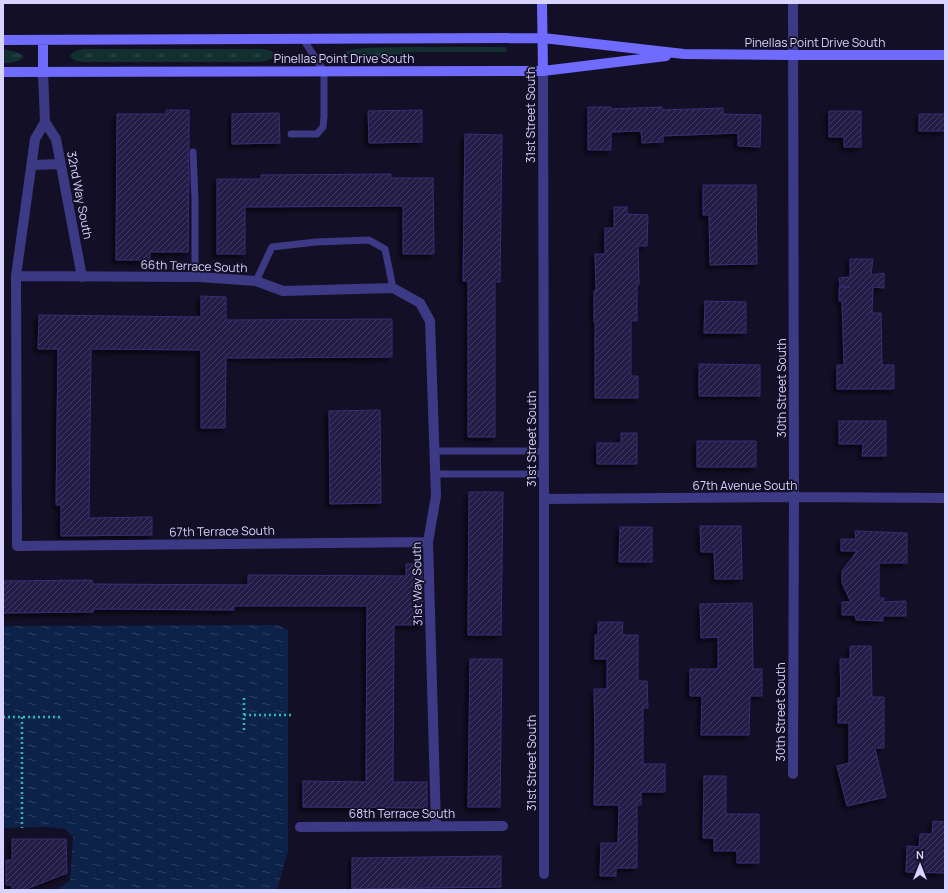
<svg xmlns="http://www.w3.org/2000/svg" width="948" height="893" font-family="Manrope,sans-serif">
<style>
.grass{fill:url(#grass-tufts)}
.water{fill:url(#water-ripples)}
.building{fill:url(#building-hatch);stroke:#3b2d73;filter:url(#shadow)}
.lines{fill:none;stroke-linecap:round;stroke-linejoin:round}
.path{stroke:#2fb8b0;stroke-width:2.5;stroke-dasharray:2 3;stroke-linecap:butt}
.lane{stroke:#3d3a85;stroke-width:7}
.street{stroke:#3d3a85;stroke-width:10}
.secondary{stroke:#6f6bff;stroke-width:10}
.labels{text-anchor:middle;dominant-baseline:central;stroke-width:3.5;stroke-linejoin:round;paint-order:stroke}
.street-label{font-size:12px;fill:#d9d4ff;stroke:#130f26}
</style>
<defs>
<pattern id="grass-tufts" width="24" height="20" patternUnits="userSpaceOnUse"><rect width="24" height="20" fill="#12302f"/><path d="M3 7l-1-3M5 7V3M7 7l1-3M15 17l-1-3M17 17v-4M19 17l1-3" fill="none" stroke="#344d4e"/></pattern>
<pattern id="water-ripples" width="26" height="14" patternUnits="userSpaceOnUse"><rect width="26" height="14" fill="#0c2248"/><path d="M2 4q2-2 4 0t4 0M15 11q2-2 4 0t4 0" fill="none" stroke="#2f4163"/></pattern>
<pattern id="building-hatch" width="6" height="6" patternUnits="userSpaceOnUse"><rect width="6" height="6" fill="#241b47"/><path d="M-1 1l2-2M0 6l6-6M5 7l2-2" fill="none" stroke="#433b63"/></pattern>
<filter id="shadow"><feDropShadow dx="-3.5" dy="3.5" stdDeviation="2" flood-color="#0009"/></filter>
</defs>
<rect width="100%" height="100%" fill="#130f26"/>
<path class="grass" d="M 399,47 L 505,47 L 507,50 L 505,52 L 413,52 L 359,61 L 351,61 L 342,57 L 341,55 C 347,46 387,48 399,47 Z
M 3,49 L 16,52 L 23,55 L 23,58 C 17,62 10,63 3,63 Z
M 84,49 L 259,49 C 266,49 272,50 277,55 L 276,57 L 268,60 L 260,62 L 84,62 C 79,62 74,61 70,56 C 73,51 79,50 84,49 Z"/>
<path class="water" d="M 278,625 L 288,630 L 288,851 L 277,890 L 56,890 L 70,881 L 73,837 L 65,829 L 47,827 L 3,828 L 3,626 Z"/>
<path class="building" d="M 588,107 L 611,107 L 611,109 L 662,107 L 662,110 L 723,108 L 723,114 L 761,115 L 760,147 L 738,146 L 738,133 L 663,136 L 663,142 L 642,143 L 641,131 L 611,132 L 611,150 L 588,150 Z
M 166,110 L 189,110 L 189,149 L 188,152 L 189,174 L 188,252 L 150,252 L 150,260 L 116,260 L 117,114 L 166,114 Z
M 422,110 L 422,142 L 369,143 L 368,111 Z
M 829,111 L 861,111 L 861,147 L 844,147 L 844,137 L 829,137 Z
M 279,113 L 280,143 L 232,144 L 232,114 Z
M 919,114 L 945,114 L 945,131 L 919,131 Z
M 465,134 L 502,135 L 500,282 L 495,282 L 495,437 L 468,437 L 468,281 L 463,281 Z
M 391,174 L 391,178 L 433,178 L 434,254 L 403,254 L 403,206 L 245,207 L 245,254 L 217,254 L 217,179 L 261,179 L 261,175 Z
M 703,185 L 756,185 L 757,264 L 710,265 L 709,215 L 703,215 Z
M 614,207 L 627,207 L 627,214 L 648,215 L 647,246 L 638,246 L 639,285 L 637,285 L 637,321 L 631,321 L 631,376 L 638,376 L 638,398 L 595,398 L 595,322 L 594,322 L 594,291 L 596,291 L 595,254 L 605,254 L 605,228 L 614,228 Z
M 850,259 L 873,259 L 871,275 L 884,273 L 884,288 L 873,287 L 872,313 L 881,313 L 882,365 L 894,365 L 894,389 L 837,389 L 837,365 L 844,365 L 842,301 L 839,301 L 839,287 L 850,287 L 840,286 L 839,278 L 850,277 Z
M 201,296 L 226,297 L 226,320 L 392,319 L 392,357 L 226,358 L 225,428 L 201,428 L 201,350 L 91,349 L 89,518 L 152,517 L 152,535 L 61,536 L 61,505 L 56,505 L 58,349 L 38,349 L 39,315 L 201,317 Z
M 705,301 L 746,302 L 746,333 L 704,333 Z
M 699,364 L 760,365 L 760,396 L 699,396 Z
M 380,410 L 381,503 L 330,504 L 329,411 Z
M 839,421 L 886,421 L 886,456 L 862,456 L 863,444 L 839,444 Z
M 621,433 L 637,433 L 637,464 L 597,464 L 597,443 L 621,443 Z
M 697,441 L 756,441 L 756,467 L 697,467 Z
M 469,492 L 503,492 L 501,635 L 468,635 Z
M 700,526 L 741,526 L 742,579 L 715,579 L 714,552 L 701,552 Z
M 620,527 L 652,527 L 652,562 L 619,562 Z
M 855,531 L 907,533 L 907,563 L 879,563 L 879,598 L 884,598 L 883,602 L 906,601 L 906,616 L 883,616 L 883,621 L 856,620 L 855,615 L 842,615 L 842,602 L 851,602 L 842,583 L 842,571 L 857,551 L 841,551 L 841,539 L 856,539 Z
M 406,564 L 422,564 L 423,625 L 394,625 L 393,782 L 427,782 L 427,808 L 303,807 L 303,781 L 366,782 L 367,606 L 234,606 L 234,610 L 93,609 L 93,612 L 3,613 L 3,581 L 92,580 L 93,584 L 248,585 L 248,575 L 406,576 Z
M 752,603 L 753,669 L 762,669 L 762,696 L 750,696 L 749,735 L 701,735 L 702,696 L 690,696 L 690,669 L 718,669 L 718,637 L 701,638 L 700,604 Z
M 598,622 L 623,622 L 622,635 L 638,635 L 638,681 L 647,681 L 648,708 L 643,708 L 643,764 L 665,764 L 665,792 L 641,792 L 641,805 L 637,805 L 637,868 L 616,868 L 616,876 L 600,876 L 601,843 L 618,843 L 619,805 L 594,805 L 595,743 L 594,689 L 607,689 L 607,659 L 595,659 L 595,635 L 598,635 Z
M 850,646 L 871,646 L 872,697 L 884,697 L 884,748 L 875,748 L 886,797 L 847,806 L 837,766 L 849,763 L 849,723 L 838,723 L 838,698 L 841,698 L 840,659 L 850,659 Z
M 470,659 L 502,659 L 500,807 L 468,807 Z
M 704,776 L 726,776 L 726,814 L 759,814 L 759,863 L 737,863 L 737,851 L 714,851 L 714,838 L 703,838 Z
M 933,821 L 945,822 L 945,873 L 906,872 L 907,846 L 919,847 L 920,834 L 932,834 Z
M 12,839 L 66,839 L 67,873 L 24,890 L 12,890 L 12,885 L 6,885 L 6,860 L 12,860 Z
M 501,856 L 501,887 L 352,889 L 352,858 Z"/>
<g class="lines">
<path class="path" d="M 244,698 L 244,732
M 244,715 L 291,715
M 3,717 L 63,717
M 22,717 L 22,828"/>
<path class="lane" d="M 291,134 L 317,134 L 323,127 L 324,117 L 324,71 L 303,39
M 193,152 L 195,200 L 195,277
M 256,281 L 272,247 L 316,242 L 369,240 L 385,249 L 393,288
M 434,451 L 544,451
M 435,474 L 544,474"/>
<path class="street" d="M 793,3 L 794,497 L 793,774
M 543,71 L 544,499 L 544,874
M 43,72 L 45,122 L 35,139 L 16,276 L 17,546 L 428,542
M 45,122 L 56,139 L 82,277
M 32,165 L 61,164
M 16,276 L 199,277 L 256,281 L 283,291 L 393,288 L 420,303 L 430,321 L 436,496 L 428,542 L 436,826
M 544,499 L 794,497 L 945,498
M 300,827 L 503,826"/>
<path class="secondary" d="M 542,3 L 543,71
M 3,40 L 543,38 L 684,54 L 793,55 L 945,55
M 43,40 L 43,72
M 3,72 L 543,71 L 666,56"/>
</g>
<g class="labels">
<g class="street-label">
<text x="815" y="42">Pinellas Point Drive South</text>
<text x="344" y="58">Pinellas Point Drive South</text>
<text transform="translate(530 115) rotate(-90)">31st Street South</text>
<text transform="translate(80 195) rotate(79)">32nd Way South</text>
<text transform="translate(194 266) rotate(2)">66th Terrace South</text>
<text transform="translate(781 388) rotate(-90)">30th Street South</text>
<text transform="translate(531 439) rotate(-90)">31st Street South</text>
<text x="745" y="485">67th Avenue South</text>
<text transform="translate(222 531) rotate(-1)">67th Terrace South</text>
<text transform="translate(417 584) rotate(-91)">31st Way South</text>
<text transform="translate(780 712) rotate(-90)">30th Street South</text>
<text transform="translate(531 763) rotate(-90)">31st Street South</text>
<text x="402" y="813">68th Terrace South</text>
</g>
</g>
<rect width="948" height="893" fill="none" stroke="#d9d4ff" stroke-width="8"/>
<g transform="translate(920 865)" stroke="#130f26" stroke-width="3" paint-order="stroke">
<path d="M0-3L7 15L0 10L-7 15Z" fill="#d9d4ff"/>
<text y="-6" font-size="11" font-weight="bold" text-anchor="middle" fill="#d9d4ff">N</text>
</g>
</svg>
